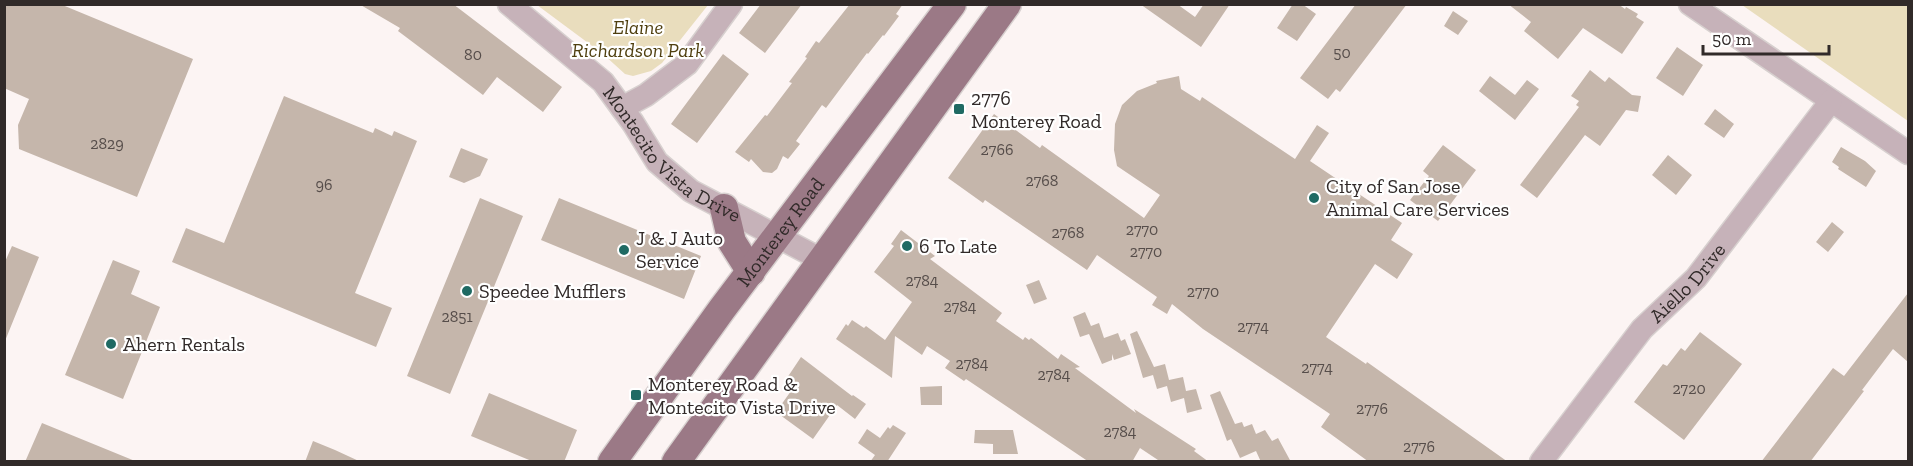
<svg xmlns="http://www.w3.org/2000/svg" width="1913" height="466" font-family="'Zilla Slab',serif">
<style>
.green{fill:#e9ddbd}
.building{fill:#c5b6ab}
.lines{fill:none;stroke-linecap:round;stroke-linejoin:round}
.minor-casing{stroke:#d7d0cf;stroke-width:25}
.major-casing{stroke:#d7d0cf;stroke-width:31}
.minor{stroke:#c6b2b9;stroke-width:22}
.major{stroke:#9b7986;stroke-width:28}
.poi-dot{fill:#1f6a63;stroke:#fff;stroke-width:2}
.labels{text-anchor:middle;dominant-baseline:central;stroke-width:4.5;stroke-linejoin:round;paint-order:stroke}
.number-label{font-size:16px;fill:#564d4a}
.park-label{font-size:20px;font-style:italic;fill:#4f3f0f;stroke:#fff}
.poi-label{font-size:20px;fill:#312a29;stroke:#fff;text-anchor:start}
.street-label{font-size:20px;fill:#312a29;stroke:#fff}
</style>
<rect width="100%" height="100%" fill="#fcf4f3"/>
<path class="green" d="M 537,5 L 708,5 L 662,63 L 651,71 L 633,76 L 625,74 L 603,54 Z
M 1742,5 L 1908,5 L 1908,121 Z"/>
<path class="building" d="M 4,4 L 60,4 L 193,59 L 137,197 L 19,149 L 18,125 L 29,99 L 4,88 Z
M 359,4 L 453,4 L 562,87 L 543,112 L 497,77 L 483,95 L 398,31 L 400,28 Z
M 761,4 L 802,4 L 765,53 L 739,33 Z
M 850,4 L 903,4 L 896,14 L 899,16 L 884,36 L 883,35 L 868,54 L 867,53 L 826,108 L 822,105 L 796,141 L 800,144 L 788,159 L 783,156 L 777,169 L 772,173 L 763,172 L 751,159 L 749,162 L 735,152 L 765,115 L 767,116 L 792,83 L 789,82 L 807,58 L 805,57 L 816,41 L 819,43 Z
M 1140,4 L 1177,4 L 1195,17 L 1204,4 L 1230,4 L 1201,47 Z
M 1293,4 L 1302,4 L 1316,14 L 1297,41 L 1277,28 Z
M 1356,4 L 1407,4 L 1340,92 L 1336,89 L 1328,99 L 1300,78 Z
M 1508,4 L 1618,4 L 1625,9 L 1626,7 L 1638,14 L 1636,17 L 1644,22 L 1622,54 L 1583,28 L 1558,59 L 1524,31 L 1531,22 Z
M 1453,11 L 1468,21 L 1458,35 L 1444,26 Z
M 1677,47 L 1703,65 L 1683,96 L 1656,78 Z
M 723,54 L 749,74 L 697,143 L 671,124 Z
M 1590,70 L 1605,82 L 1609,77 L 1632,95 L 1641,96 L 1638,112 L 1626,110 L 1600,146 L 1585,135 L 1537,198 L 1520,185 L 1579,107 L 1576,105 L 1579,101 L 1571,96 Z
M 1179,76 L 1181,89 L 1200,101 L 1202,97 L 1295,159 L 1317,125 L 1329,133 L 1310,161 L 1402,223 L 1391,240 L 1413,254 L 1397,279 L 1375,264 L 1326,337 L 1366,364 L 1367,362 L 1508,462 L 1369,462 L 1321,427 L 1330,414 L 1203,329 L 1172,304 L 1167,314 L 1152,305 L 1157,297 L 1097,255 L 1087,270 L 985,200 L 983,203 L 948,178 L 994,114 L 1040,148 L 1042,145 L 1144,218 L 1160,195 L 1117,166 L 1114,150 L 1115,124 L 1122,105 L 1137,91 L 1157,83 L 1156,81 Z
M 1490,76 L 1515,95 L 1527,80 L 1539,89 L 1515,120 L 1479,91 Z
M 284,96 L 373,133 L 375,128 L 392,136 L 394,131 L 417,141 L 355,293 L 392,308 L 376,347 L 172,262 L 186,228 L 224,243 Z
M 1715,109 L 1734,124 L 1724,138 L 1704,124 Z
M 1443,145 L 1476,170 L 1438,221 L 1410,200 L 1429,176 L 1423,171 Z
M 1841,147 L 1865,161 L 1876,171 L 1866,187 L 1838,169 L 1839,167 L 1832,162 Z
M 461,148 L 488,159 L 480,176 L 464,183 L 449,177 Z
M 1668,155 L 1692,175 L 1676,195 L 1652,175 Z
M 480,198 L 523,216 L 450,394 L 407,376 Z
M 559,198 L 701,256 L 684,299 L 541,240 Z
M 1832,222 L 1844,232 L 1828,252 L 1816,242 Z
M 901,230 L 935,256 L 930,259 L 1002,313 L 996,321 L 1023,340 L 1025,337 L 1029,340 L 1031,338 L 1058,359 L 1061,354 L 1080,367 L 1075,368 L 1136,413 L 1134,409 L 1196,449 L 1194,451 L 1209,462 L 1161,462 L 1140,448 L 1132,462 L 1089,462 L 966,379 L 964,381 L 945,368 L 950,361 L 927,346 L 922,355 L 895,336 L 892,378 L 836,339 L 846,324 L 848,326 L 852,320 L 864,328 L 866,326 L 885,340 L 912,302 L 874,272 L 894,246 L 891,244 Z
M 12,246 L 39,257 L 5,341 L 4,264 Z
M 113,260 L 140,271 L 131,294 L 160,307 L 123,399 L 65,375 Z
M 1039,280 L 1047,299 L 1034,304 L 1026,285 Z
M 1908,293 L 1908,362 L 1893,349 L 1862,390 L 1864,391 L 1810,462 L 1761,462 L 1833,368 L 1844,376 Z
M 1085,312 L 1091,326 L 1099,323 L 1104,338 L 1118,333 L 1121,341 L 1125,339 L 1131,354 L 1114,360 L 1112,354 L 1112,360 L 1102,364 L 1089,334 L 1080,337 L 1073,317 Z
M 1137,331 L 1154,367 L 1165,364 L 1169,380 L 1183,377 L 1186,391 L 1196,389 L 1202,409 L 1187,413 L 1184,398 L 1171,402 L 1167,386 L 1157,389 L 1153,375 L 1143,378 L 1130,334 Z
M 1700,332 L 1742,364 L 1684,440 L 1634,402 L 1663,364 L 1667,366 L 1681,348 L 1685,351 Z
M 801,357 L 852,396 L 853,395 L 866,404 L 855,419 L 837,405 L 813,439 L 776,412 L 796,384 L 787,378 Z
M 942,386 L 942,405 L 921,405 L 920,387 Z
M 1220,391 L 1235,424 L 1242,422 L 1244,427 L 1252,424 L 1256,434 L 1265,430 L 1272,441 L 1278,438 L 1291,462 L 1261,462 L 1256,451 L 1240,458 L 1231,439 L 1227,441 L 1210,395 Z
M 489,393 L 577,430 L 564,462 L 534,462 L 471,436 Z
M 42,423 L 135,461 L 135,462 L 25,462 Z
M 893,425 L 906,433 L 887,462 L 870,462 L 875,455 L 858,443 L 867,429 L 880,438 L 888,427 L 890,429 Z
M 975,430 L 1013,430 L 1018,454 L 993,454 L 993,444 L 974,443 Z
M 313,441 L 335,450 L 361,462 L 305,462 Z"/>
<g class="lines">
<g class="minor-casing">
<g id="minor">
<path id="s1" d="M 509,4 L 603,82 L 633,123 L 657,162 L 691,191 L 822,260"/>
<path d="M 1690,4 L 1908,153"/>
<path d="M 622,108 L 646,95 L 687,64 L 731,4"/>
<path id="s2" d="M 1541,462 L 1642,329 L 1696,278 L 1831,101"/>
</g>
</g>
<g class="major-casing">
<g id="major">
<path d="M 724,208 L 732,242 L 751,272"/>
<path id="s3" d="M 612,462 L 722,309 L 952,4"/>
<path d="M 676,462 L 1007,4"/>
</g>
</g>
<use href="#minor" class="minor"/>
<use href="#major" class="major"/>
</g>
<g class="poi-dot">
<rect x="953" y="103" width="12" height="12" rx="3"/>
<circle cx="1314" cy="198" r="6"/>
<circle cx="907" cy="246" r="6"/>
<circle cx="624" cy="250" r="6"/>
<circle cx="467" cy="291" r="6"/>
<circle cx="111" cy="344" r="6"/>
<rect x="630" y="389" width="12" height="12" rx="3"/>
</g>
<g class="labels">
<g class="number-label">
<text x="1342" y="52">50</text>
<text x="473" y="54">80</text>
<text x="107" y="143">2829</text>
<text x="997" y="149">2766</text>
<text x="1042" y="180">2768</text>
<text x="324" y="184">96</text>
<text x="1142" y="229">2770</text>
<text x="1068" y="232">2768</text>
<text x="1146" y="251">2770</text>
<text x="922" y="280">2784</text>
<text x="1203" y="291">2770</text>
<text x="960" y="306">2784</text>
<text x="457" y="316">2851</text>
<text x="1253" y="326">2774</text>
<text x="972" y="363">2784</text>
<text x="1317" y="367">2774</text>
<text x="1054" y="374">2784</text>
<text x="1689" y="388">2720</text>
<text x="1372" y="408">2776</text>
<text x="1120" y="431">2784</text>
<text x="1419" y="446">2776</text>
</g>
<g class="park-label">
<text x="638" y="27">Elaine<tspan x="638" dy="23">Richardson Park</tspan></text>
</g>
<g class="poi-label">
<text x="971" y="98">2776<tspan x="971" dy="23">Monterey Road</tspan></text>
<text x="1326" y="186">City of San Jose<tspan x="1326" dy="23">Animal Care Services</tspan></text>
<text x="636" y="238">J &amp; J Auto<tspan x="636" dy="23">Service</tspan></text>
<text x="919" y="246">6 To Late</text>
<text x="479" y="291">Speedee Mufflers</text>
<text x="123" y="344">Ahern Rentals</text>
<text x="648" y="384">Monterey Road &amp;<tspan x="648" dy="23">Montecito Vista Drive</tspan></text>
</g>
<g class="street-label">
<text stroke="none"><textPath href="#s1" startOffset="224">Montecito Vista Drive</textPath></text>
<text stroke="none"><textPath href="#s3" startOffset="285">Monterey Road</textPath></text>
<text stroke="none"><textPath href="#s2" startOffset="232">Aiello Drive</textPath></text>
</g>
</g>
<rect width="1913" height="466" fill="none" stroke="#312a29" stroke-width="12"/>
<path d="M1703 45v9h126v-9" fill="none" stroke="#312a29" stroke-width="3"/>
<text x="1712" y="45" font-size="18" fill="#312a29" stroke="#ffffff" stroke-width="4.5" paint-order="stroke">50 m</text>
</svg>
